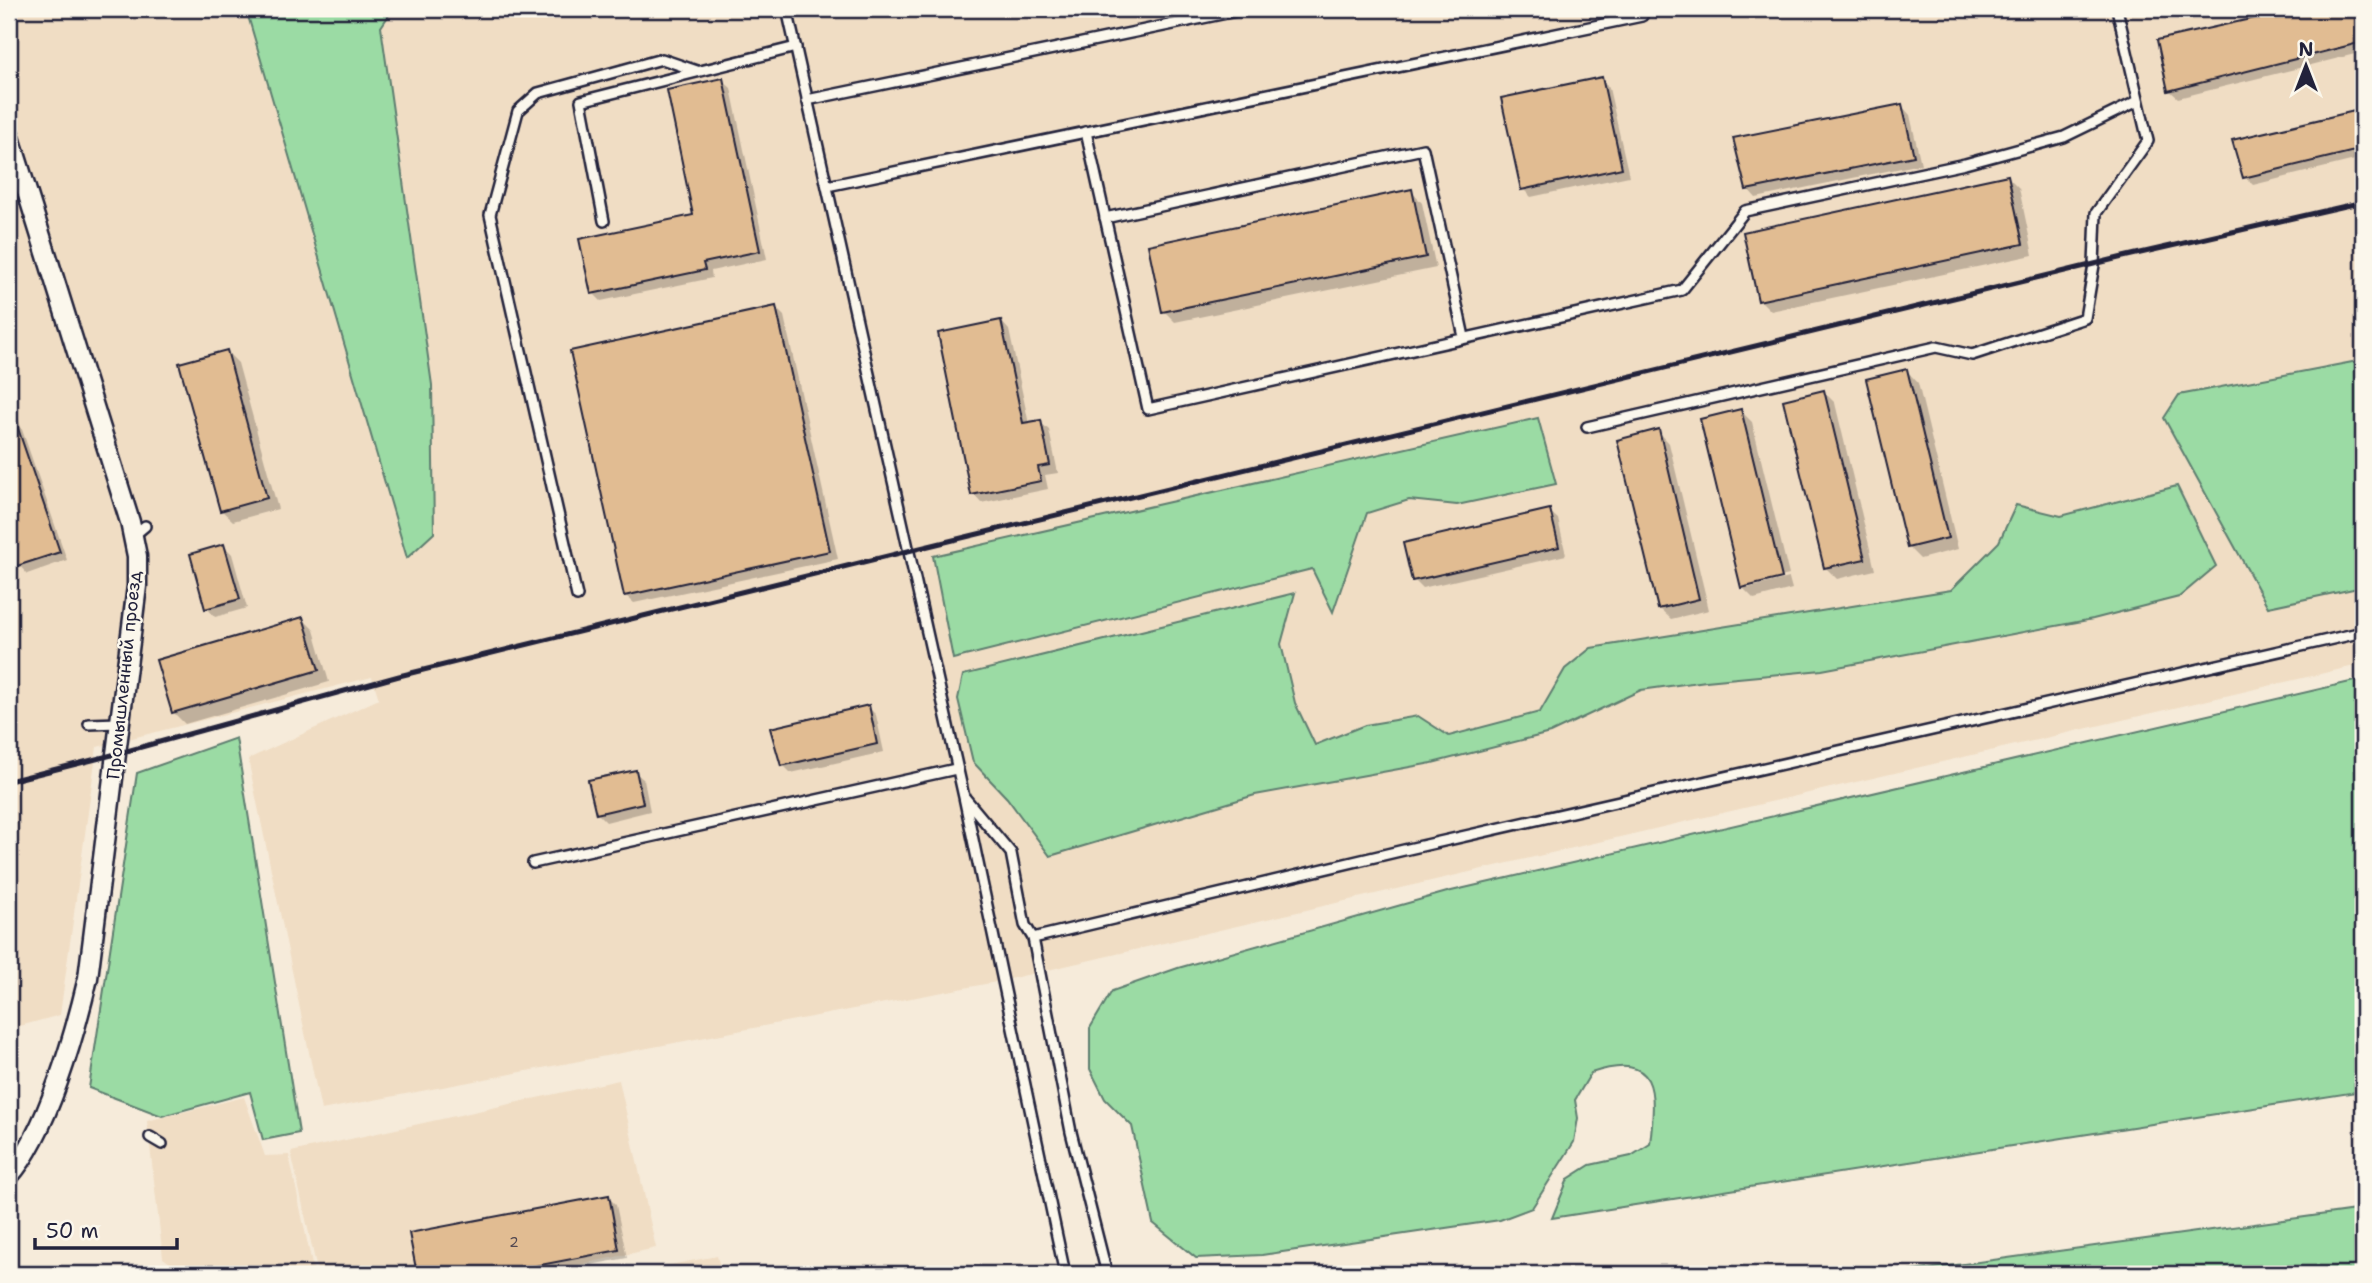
<svg xmlns="http://www.w3.org/2000/svg" width="2372" height="1283" viewBox="0 0 2372 1283" font-family="'Shantell Sans',sans-serif">
	<style>
		.built { fill: #f0ddc4 }
		.green { fill: #9bdba4; stroke: #5e7e70; stroke-width: 2 }
		.shadow { fill: #0003 }
		.building { fill: #e1bc92; stroke: #22223b; stroke-width: 2 }
		.lines { fill: none; stroke-linecap: round; stroke-linejoin: round }
		.service-casing { stroke: #22223b; stroke-width: 14 }
		.minor-casing { stroke: #22223b; stroke-width: 23 }
		.service { stroke: #fbf7ec; stroke-width: 9 }
		.minor { stroke: #fbf7ec; stroke-width: 18 }
		.rail { stroke: #22223b; stroke-width: 5 }
		.labels { text-anchor: middle; stroke-width: 5; stroke-linejoin: round; paint-order: stroke }
		.number-label { font-size: 14px; fill: #524851 }
		.street-label { font-size: 18px; fill: #22223b; stroke: #fbf7ec }
	</style>
	<rect width="100%" height="100%" fill="#f6ebda"/>
	<filter id="ink" filterUnits="userSpaceOnUse"><feTurbulence type="fractalNoise" baseFrequency=".0143" numOctaves="2"/><feDisplacementMap in="SourceGraphic" scale="14" xChannelSelector="R" yChannelSelector="G"/><feConvolveMatrix kernelMatrix="1 2 1 2 8 2 1 2 1" color-interpolation-filters="sRGB"/></filter>
	<g filter="url(#ink)">
		<!-- built -->
		<g class="built">
			<polygon points="9,9 2363,9 2363,664 1001,981 321,1110 248,759 379,699 372,677 97,747 60,1015 9,1029"/>
			<polygon points="619,1080 656,1248 537,1274 318,1274 291,1152"/>
			<polygon points="244,1097 265,1156 289,1155 314,1274 185,1274 163,1258 147,1121"/>
			<polygon points="717,1256 722,1274 628,1274 628,1273"/>
		</g>
		<!-- green -->
		<g class="green">
			<polygon points="246,9 393,9 381,27 432,385 434,533 407,558"/>
			<polygon points="2363,360 2363,587 2268,607 2164,418 2179,395"/>
			<polygon points="1538,418 1556,484 1457,505 1409,500 1367,513 1333,612 1312,569 953,659 933,556"/>
			<polygon points="2177,486 2216,566 2179,597 2093,619 1822,670 1706,681 1641,690 1550,733 1432,763 1255,795 1050,856 1007,798 973,762 958,699 963,675 1295,593 1281,644 1295,703 1315,745 1365,725 1418,716 1449,736 1540,712 1565,669 1591,648 1951,590 1999,542 2016,505 2061,516"/>
			<path d="M 2363,679 L 2363,1091 L 1552,1218 L 1568,1179 L 1590,1165 L 1631,1156 L 1650,1144 C 1656,1091 1659,1051 1591,1073 L 1575,1100 L 1578,1118 L 1574,1142 L 1532,1208 L 1500,1220 L 1262,1255 L 1196,1258 L 1153,1223 L 1132,1126 L 1105,1099 L 1090,1069 L 1090,1028 L 1112,991 L 1178,968 L 1447,892 Z"/>
			<polygon points="236,738 299,1133 263,1140 250,1092 162,1116 89,1088 137,773"/>
			<polygon points="2363,1209 2363,1274 1891,1274"/>
		</g>
		<!-- shadow -->
		<g class="shadow">
			<polygon points="2303,9 2363,9 2363,52 2178,98 2169,90 2159,41"/>
			<polygon points="1601,79 1609,88 1629,176 1531,197 1523,189"/>
			<polygon points="722,80 731,88 767,259 711,271 712,278 601,301 593,293 695,216"/>
			<polygon points="1902,106 1910,115 1921,164 1756,198 1748,189"/>
			<polygon points="2363,110 2363,158 2253,185 2245,177 2234,141"/>
			<polygon points="2008,177 2019,188 2033,255 1771,311 1760,300"/>
			<polygon points="1411,191 1422,203 1436,268 1175,322 1164,311"/>
			<polygon points="776,308 784,316 838,559 634,603 625,595"/>
			<polygon points="1001,321 1009,330 1029,424 1040,422 1049,430 1058,473 1045,475 1048,489 981,503 973,494"/>
			<polygon points="227,352 238,363 278,509 233,521 221,510"/>
			<polygon points="1907,371 1918,383 1958,549 1920,559 1908,547"/>
			<polygon points="9,392 67,560 27,574 19,565 9,536"/>
			<polygon points="1824,392 1835,403 1875,570 1837,579 1826,568"/>
			<polygon points="1741,411 1752,422 1789,575 1748,585 1748,588 1789,578 1792,589 1754,599 1742,587"/>
			<polygon points="1658,431 1669,443 1709,610 1671,619 1659,608"/>
			<polygon points="1549,511 1558,519 1566,555 1422,588 1414,580"/>
			<polygon points="224,546 232,554 247,608 215,617 207,608"/>
			<polygon points="303,619 314,630 329,682 185,724 174,713"/>
			<polygon points="868,707 876,715 884,752 791,773 783,765"/>
			<polygon points="635,772 644,780 650,811 606,822 597,813"/>
			<polygon points="608,1197 616,1205 627,1258 543,1274 419,1274 411,1234"/>
		</g>
		<!-- building -->
		<g class="building">
			<polygon points="2295,9 2363,9 2363,42 2168,91 2157,40"/>
			<polygon points="1602,77 1622,168 1521,190 1501,98"/>
			<polygon points="723,78 760,251 703,263 705,270 591,294 579,239 693,215 667,90"/>
			<polygon points="1902,104 1914,156 1746,190 1733,138"/>
			<polygon points="2363,109 2363,149 2243,178 2232,140"/>
			<polygon points="2008,175 2023,244 1758,301 1743,232"/>
			<polygon points="1412,189 1426,257 1162,312 1148,245"/>
			<polygon points="776,306 830,551 624,596 570,351"/>
			<polygon points="1001,320 1023,423 1041,420 1050,465 1038,467 1041,481 971,495 938,333"/>
			<polygon points="227,350 267,498 220,511 179,363"/>
			<polygon points="1907,369 1948,538 1907,548 1866,379"/>
			<polygon points="1824,390 1865,559 1824,568 1783,400"/>
			<polygon points="9,408 11,408 60,552 17,566 9,541"/>
			<polygon points="1741,409 1782,578 1741,588 1700,419"/>
			<polygon points="1659,429 1699,599 1658,609 1617,440"/>
			<polygon points="1550,509 1559,547 1412,581 1403,543"/>
			<polygon points="224,544 240,599 205,609 190,554"/>
			<polygon points="303,617 319,670 172,713 156,660"/>
			<polygon points="869,705 877,744 781,766 770,728"/>
			<polygon points="636,770 643,803 596,814 588,780"/>
			<polygon points="609,1195 619,1250 494,1274 417,1274 409,1233"/>
		</g>
		<g class="lines">
			<defs>
				<g id="service">
					<polyline points="787,9 964,797 1065,1274"/>
					<polyline points="1186,9 1188,21"/>
					<polyline points="807,100 1246,9"/>
					<polyline points="1086,132 1148,409 1682,290 1745,211 1965,164 2064,137 2138,101"/>
					<polyline points="827,186 1642,16 1645,9"/>
					<polyline points="1105,218 1423,149 1464,337"/>
					<polyline points="604,221 581,101 796,47"/>
					<polyline points="1587,427 1936,347 1972,355 2085,318 2094,265 2096,213 2148,141 2117,9"/>
					<polyline points="133,536 145,526"/>
					<polyline points="577,596 490,215 518,111 538,93 662,59 697,71"/>
					<polyline points="89,724 119,723"/>
					<polyline points="965,798 1011,853 1025,925 1033,938 1071,1132 1107,1274"/>
					<polyline points="533,863 956,769"/>
					<polyline points="1033,938 1404,850 2363,632"/>
					<polyline points="150,1137 162,1144"/>
				</g>
				<path id="minor" d="M 9,134 L 130,522 L 137,556 L 137,586 L 88,978 C 75,1033 47,1134 9,1176"/>
			</defs>
			<!-- service casing -->
			<use href="#service" class="service-casing"/>
			<!-- minor casing -->
			<use href="#minor" class="minor-casing"/>
			<!-- service -->
			<use href="#service" class="service"/>
			<!-- minor -->
			<use href="#minor" class="minor"/>
			<!-- rail -->
			<polyline class="rail" points="9,781 116,754 399,676 908,551 2123,257 2363,202"/>
		</g>
	</g>
	<g class="labels">
		<!-- number labels -->
		<g class="number-label">
			<text x="514" y="1247">2</text>
		</g>
		<!-- street labels -->
		<g class="street-label">
			<text transform="translate(124 675) rotate(-84)" y="6">Промышленный проезд</text>
		</g>
	</g>
	<!-- margin -->
	<rect width="2372" height="1283" fill="none" stroke="#fbf7ec" stroke-width="35"/>
	<rect x="18" y="18" width="2337" height="1248" fill="none" stroke="#22223b" stroke-width="2.5" filter="url(#ink)"/>
	<!-- north arrow -->
	<g transform="translate(2306 66)" stroke="#fbf7ec" stroke-width="5" paint-order="stroke">
	<path d="M0-5L12 26L0 18L-12 26Z" fill="#22223b"/>
	<text y="-10" font-size="19" font-weight="bold" text-anchor="middle" fill="#22223b">N</text>
	</g>
	<!-- scale -->
	<path d="M35 1238v10h142v-10" fill="none" stroke="#22223b" stroke-width="3.5"/>
	<text x="46" y="1238" font-size="21" fill="#22223b" stroke="#fbf7ec" stroke-width="5" paint-order="stroke">50 m</text>
</svg>
